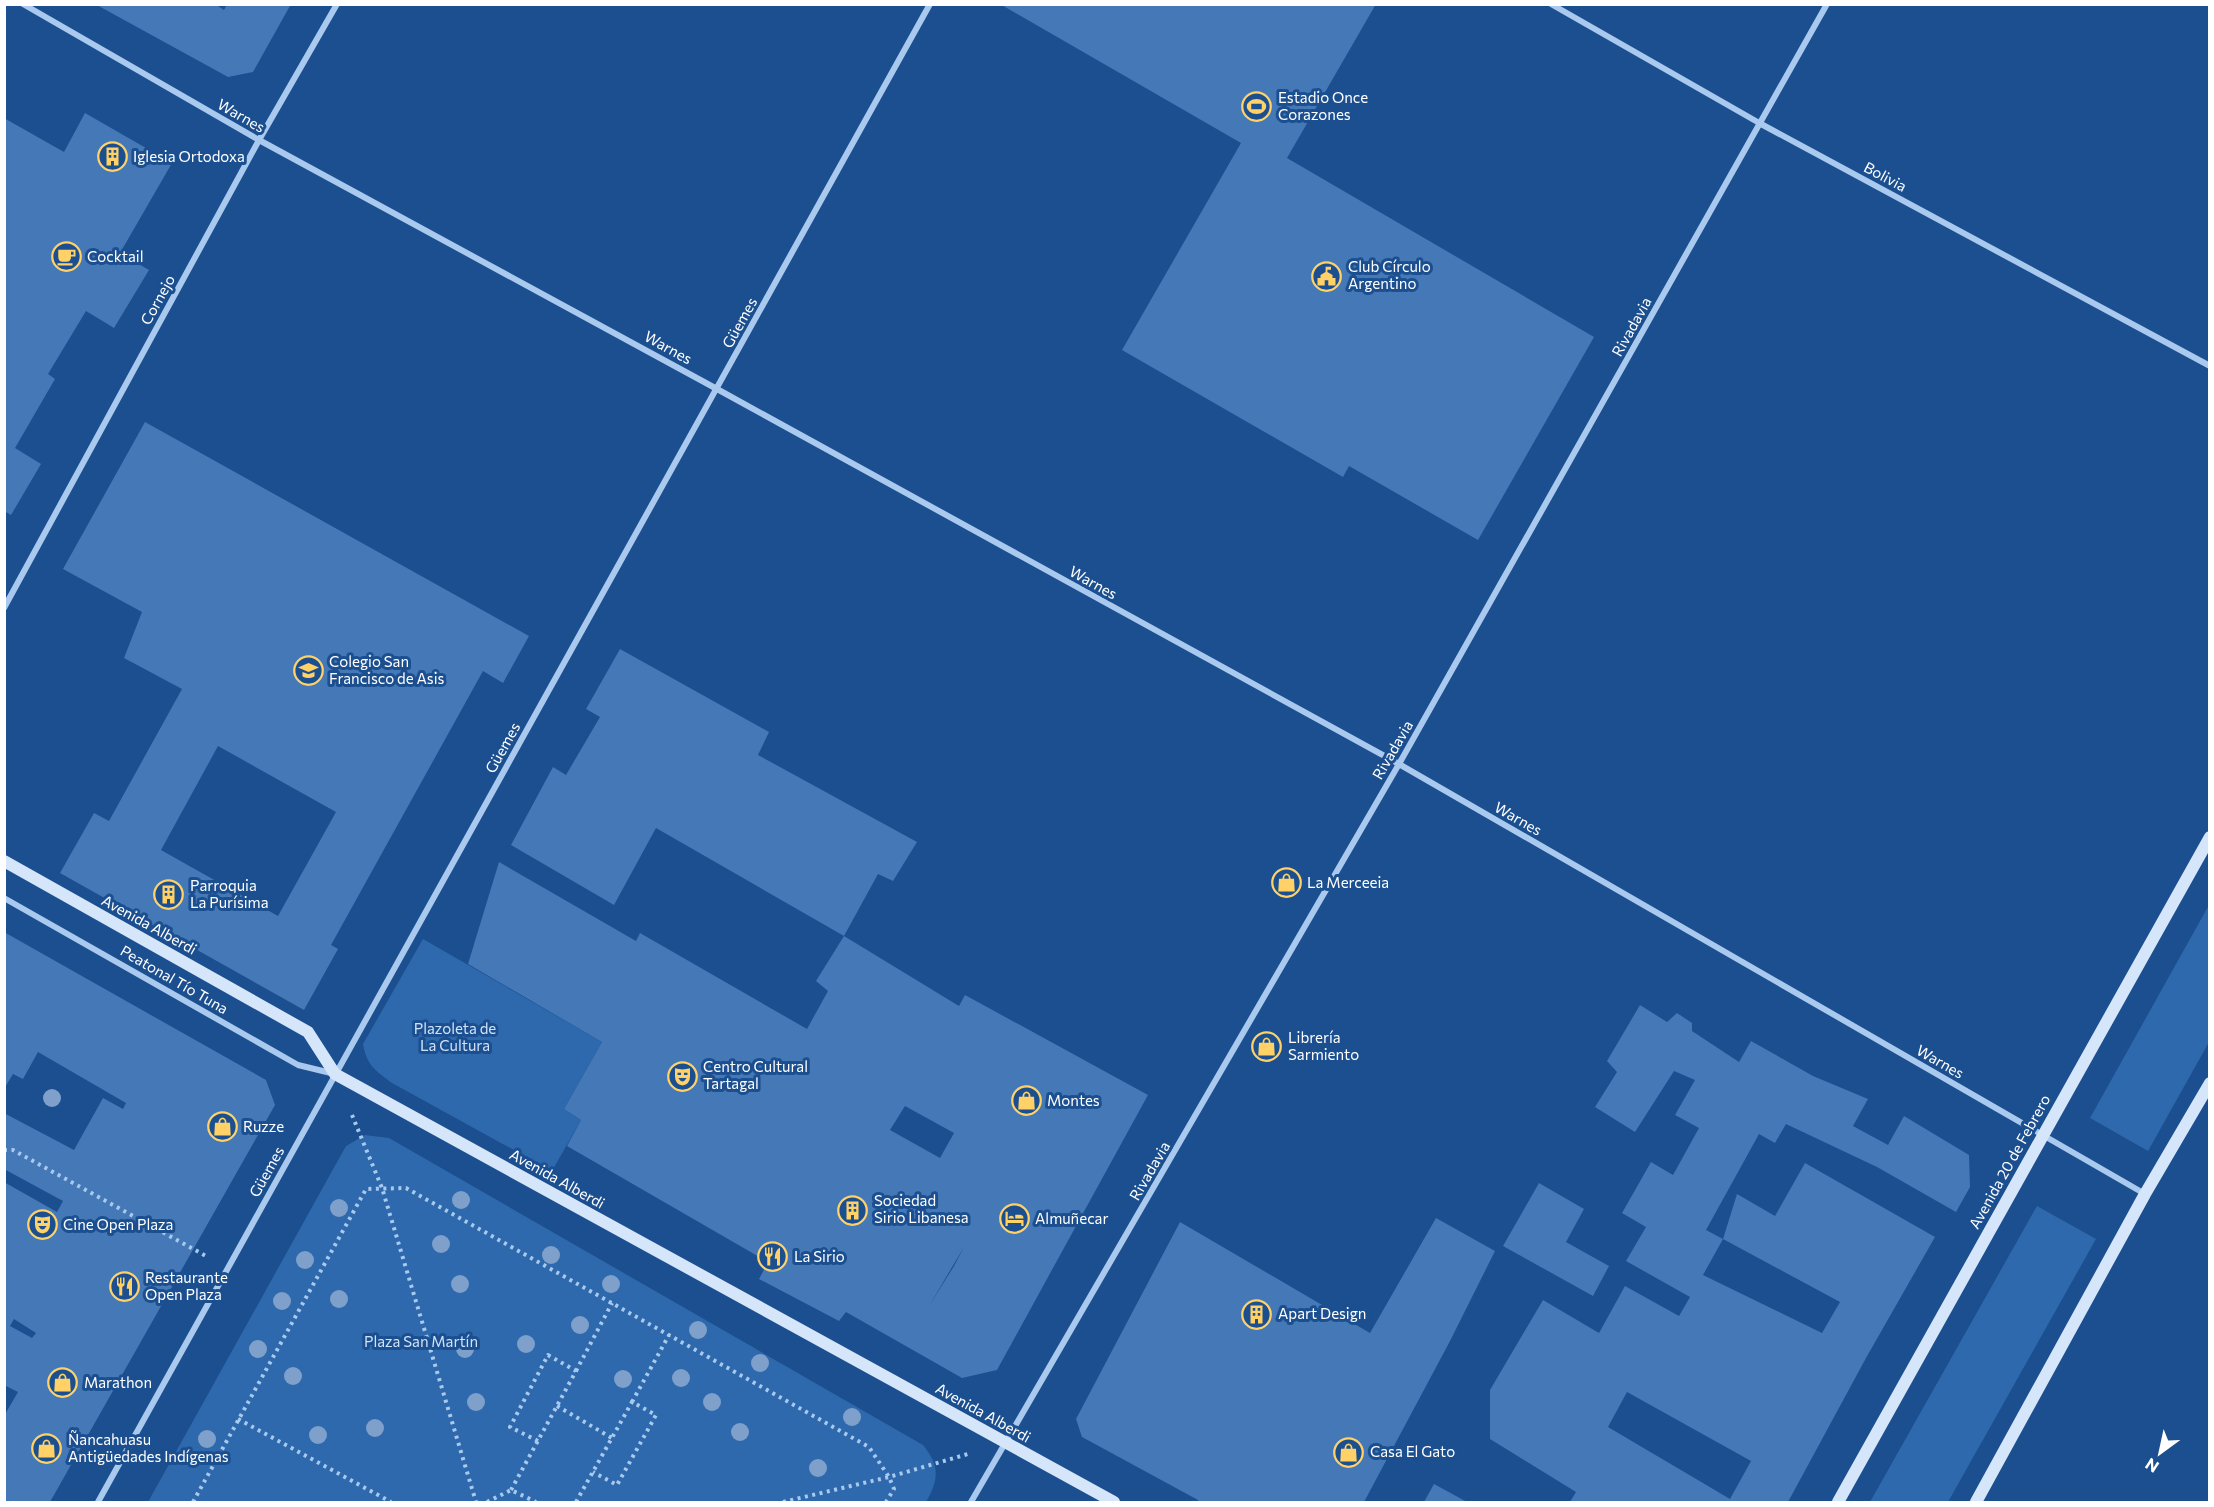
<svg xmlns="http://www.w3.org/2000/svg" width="2214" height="1507" viewBox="0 0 2214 1507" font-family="Commissioner,sans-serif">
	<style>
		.green { fill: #2e69ad }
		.building { fill: #4478b7; fill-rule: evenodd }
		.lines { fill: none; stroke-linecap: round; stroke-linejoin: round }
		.path { stroke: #a9c9ee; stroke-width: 4; stroke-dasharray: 3 4.5; stroke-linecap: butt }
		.street { stroke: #a9c9ee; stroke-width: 6 }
		.secondary { stroke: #d6e6fa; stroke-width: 12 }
		.tree { fill: #7ea0ca }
		.labels { text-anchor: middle; stroke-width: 6; stroke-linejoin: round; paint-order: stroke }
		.poi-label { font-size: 15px; fill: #fff; stroke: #1b4f8f; text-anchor: start }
		.street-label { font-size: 15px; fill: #fff; stroke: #1b4f8f }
		.park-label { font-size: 15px; fill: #cfe3fa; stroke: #1b4f8f }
	</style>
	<rect width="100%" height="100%" fill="#1b4f8f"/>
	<!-- green -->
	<g class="green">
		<polygon points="2209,905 2209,1042 2148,1151 2090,1118"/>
		<path d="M 423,939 L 602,1042 L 564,1109 L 581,1120 L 552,1171 L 392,1083 C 375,1070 367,1066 363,1044 Z"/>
		<path d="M 365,1135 L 389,1138 L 923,1445 C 940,1466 939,1479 926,1502 L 148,1502 L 346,1146 Z"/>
		<polygon points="2037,1206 2096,1239 1948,1502 1870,1502"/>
	</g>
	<!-- building -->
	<g class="building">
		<polygon points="95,4 215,4 224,10 227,4 291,4 253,72 228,77"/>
		<polygon points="1000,4 1376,4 1287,158 1594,337 1478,540 1349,466 1343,477 1122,350 1241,143"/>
		<polygon points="85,113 172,163 120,253 149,270 114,328 86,311 48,374 55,379 15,448 41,464 11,515 4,511 4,118 64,152"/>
		<path d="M 145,422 L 529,636 L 503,683 L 483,671 L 331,945 L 338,949 L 304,1010 L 60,873 L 94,813 L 109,821 L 182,689 L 124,658 L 142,612 L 63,569 ZM 218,746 L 336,812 L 278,916 L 161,850 Z"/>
		<polygon points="620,649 769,732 758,755 917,842 893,881 878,874 844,936 656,828 614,905 511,845 553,767 566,775 600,717 586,709"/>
		<path d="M 499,862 L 636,941 L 640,933 L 807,1029 L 828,991 L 816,981 L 844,936 L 959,1006 L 965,995 L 1148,1095 L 997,1370 L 962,1378 L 846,1312 L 839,1321 L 759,1279 L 768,1262 L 567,1146 L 581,1120 L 564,1109 L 602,1042 L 468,964 ZM 905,1106 L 954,1133 L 940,1158 L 890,1130 ZM 964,1247 L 954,1266 L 929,1306 Z"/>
		<path d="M 4,932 L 266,1080 L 275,1105 L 50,1502 L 4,1502 L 4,1416 L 18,1392 L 4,1385 L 4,1182 L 57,1212 L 63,1201 L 4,1169 L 4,1113 L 74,1150 L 103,1098 L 123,1109 L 126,1103 L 38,1052 L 23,1079 L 13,1074 L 4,1089 ZM 14,1319 L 36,1333 L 32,1338 L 10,1326 Z"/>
		<path d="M 1640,1005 L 1667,1022 L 1677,1013 L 1692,1023 L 1692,1031 L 1739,1062 L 1751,1041 L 1813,1076 L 1868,1099 L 1853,1126 L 1888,1145 L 1904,1116 L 1969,1155 L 1970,1187 L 1956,1212 L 1877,1167 L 1786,1124 L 1775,1143 L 1759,1134 L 1706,1230 L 1723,1239 L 1703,1275 L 1822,1333 L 1840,1302 L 1723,1239 L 1737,1194 L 1775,1216 L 1805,1163 L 1935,1237 L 1866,1358 L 1788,1502 L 1570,1502 L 1576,1492 L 1490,1439 L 1490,1390 L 1543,1300 L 1599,1333 L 1625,1286 L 1679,1316 L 1690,1297 L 1626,1261 L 1646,1227 L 1622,1213 L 1651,1162 L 1673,1175 L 1699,1128 L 1675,1115 L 1695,1080 L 1674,1071 L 1635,1132 L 1595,1107 L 1617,1072 L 1607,1061 ZM 1627,1392 L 1751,1461 L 1730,1499 L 1608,1427 Z"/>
		<polygon points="1539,1183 1584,1209 1566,1242 1609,1266 1593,1296 1503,1246"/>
		<polygon points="1436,1218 1495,1251 1449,1343 1364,1502 1198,1502 1198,1500 1082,1437 1076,1419 1180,1222 1370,1333"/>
		<polygon points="1434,1484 1467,1502 1424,1502"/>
	</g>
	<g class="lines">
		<!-- path -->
		<g class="path">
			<polyline points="352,1115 382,1188 476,1502"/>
			<polyline points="4,1150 13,1150 206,1256"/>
			<polyline points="576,1371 612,1303"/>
			<polyline points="632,1402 669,1335"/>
			<polyline points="557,1406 612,1438"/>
			<polyline points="238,1419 391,1502"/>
			<polyline points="511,1490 576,1371 548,1355 510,1427 538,1441"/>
			<polyline points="193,1502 366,1189 406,1188 869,1447 889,1477 894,1489 886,1502"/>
			<polyline points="487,1502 511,1490 536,1502"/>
			<polyline points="576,1502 632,1402 656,1415 617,1485 593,1472"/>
			<polyline points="783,1502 889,1477 968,1454"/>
		</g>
		<!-- street -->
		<g class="street">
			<polyline points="23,4 259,140 717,389 1399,764 2145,1194"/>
			<polyline points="1551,4 1761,124 2210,366"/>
			<polyline points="4,608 259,140 337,4"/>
			<polyline points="4,898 298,1065 335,1074"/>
			<polyline points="98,1502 930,4"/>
			<polyline points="971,1502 1399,764 1827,4"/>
		</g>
		<!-- secondary -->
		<g class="secondary">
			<polyline points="4,861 308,1032 335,1074 1114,1502"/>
			<polyline points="1838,1502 2210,837"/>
			<polyline points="1976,1502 2145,1194 2210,1083"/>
		</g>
	</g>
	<!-- trees -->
	<g class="tree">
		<circle cx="52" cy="1098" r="9"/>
		<circle cx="461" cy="1200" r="9"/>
		<circle cx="339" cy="1208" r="9"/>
		<circle cx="441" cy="1244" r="9"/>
		<circle cx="551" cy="1255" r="9"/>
		<circle cx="305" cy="1260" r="9"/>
		<circle cx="460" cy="1284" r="9"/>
		<circle cx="611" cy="1284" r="9"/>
		<circle cx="339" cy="1299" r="9"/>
		<circle cx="282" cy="1301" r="9"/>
		<circle cx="580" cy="1325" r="9"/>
		<circle cx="698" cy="1330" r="9"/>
		<circle cx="526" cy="1344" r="9"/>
		<circle cx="258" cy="1349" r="9"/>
		<circle cx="465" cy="1349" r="9"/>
		<circle cx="760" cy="1363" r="9"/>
		<circle cx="293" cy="1376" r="9"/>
		<circle cx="681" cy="1378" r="9"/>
		<circle cx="623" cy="1379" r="9"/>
		<circle cx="476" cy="1402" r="9"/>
		<circle cx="712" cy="1402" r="9"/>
		<circle cx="852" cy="1417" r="9"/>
		<circle cx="375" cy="1428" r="9"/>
		<circle cx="740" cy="1432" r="9"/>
		<circle cx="318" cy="1435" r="9"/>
		<circle cx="207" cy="1439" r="9"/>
		<circle cx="818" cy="1468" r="9"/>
	</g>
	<!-- icons -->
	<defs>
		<symbol id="stadium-ring" viewBox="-11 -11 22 22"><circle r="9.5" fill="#1b4f8f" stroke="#ffd166" stroke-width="1.5"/><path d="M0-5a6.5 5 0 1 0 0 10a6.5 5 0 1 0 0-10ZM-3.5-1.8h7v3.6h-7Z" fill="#ffd166"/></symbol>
		<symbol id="building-ring" viewBox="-11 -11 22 22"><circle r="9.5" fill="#1b4f8f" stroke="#ffd166" stroke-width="1.5"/><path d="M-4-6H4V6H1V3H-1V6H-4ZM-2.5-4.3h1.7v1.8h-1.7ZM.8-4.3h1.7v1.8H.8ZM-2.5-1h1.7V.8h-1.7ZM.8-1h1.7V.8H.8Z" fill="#ffd166"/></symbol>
		<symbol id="cafe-ring" viewBox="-11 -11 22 22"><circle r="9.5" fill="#1b4f8f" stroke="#ffd166" stroke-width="1.5"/><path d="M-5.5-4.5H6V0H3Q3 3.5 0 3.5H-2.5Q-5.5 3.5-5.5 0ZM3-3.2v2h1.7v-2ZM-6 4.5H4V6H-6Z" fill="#ffd166"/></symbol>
		<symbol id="civic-ring" viewBox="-11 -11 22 22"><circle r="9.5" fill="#1b4f8f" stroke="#ffd166" stroke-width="1.5"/><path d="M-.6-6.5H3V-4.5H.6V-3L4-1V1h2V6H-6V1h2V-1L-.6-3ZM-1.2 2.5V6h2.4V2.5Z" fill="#ffd166"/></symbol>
		<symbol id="school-ring" viewBox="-11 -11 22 22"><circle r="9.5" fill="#1b4f8f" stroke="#ffd166" stroke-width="1.5"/><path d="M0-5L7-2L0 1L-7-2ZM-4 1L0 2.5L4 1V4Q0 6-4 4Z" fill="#ffd166"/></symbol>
		<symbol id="shop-ring" viewBox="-11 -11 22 22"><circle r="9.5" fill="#1b4f8f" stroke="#ffd166" stroke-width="1.5"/><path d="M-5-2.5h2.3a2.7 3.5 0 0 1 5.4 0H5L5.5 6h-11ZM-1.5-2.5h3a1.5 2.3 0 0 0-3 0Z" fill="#ffd166"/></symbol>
		<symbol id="theatre-ring" viewBox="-11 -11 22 22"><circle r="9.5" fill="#1b4f8f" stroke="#ffd166" stroke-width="1.5"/><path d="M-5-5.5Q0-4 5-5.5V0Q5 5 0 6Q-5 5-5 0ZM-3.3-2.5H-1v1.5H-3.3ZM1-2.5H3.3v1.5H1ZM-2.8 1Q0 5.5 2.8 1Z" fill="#ffd166"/></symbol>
		<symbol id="hotel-ring" viewBox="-11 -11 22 22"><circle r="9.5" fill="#1b4f8f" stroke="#ffd166" stroke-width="1.5"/><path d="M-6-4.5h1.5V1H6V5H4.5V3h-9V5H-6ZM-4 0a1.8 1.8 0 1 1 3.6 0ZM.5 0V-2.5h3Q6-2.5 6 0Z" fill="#ffd166"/></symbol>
		<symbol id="restaurant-ring" viewBox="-11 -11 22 22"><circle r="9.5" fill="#1b4f8f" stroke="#ffd166" stroke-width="1.5"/><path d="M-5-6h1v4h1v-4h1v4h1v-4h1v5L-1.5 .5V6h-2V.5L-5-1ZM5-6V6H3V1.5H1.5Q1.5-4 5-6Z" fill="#ffd166"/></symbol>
	</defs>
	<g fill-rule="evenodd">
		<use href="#stadium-ring" x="1240" y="90" width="33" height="33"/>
		<use href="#building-ring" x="96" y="140" width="33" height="33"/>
		<use href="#cafe-ring" x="50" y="240" width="33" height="33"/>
		<use href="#civic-ring" x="1310" y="260" width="33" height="33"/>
		<use href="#school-ring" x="292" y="654" width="33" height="33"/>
		<use href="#shop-ring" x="1270" y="866" width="33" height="33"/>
		<use href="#building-ring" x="152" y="878" width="33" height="33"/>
		<use href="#shop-ring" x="1250" y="1030" width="33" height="33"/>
		<use href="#theatre-ring" x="666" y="1060" width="33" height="33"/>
		<use href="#shop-ring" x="1010" y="1084" width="33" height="33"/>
		<use href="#shop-ring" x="206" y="1110" width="33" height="33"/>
		<use href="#building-ring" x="836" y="1194" width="33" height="33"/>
		<use href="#hotel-ring" x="998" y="1202" width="33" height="33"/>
		<use href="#theatre-ring" x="26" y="1208" width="33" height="33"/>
		<use href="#restaurant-ring" x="756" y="1240" width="33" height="33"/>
		<use href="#restaurant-ring" x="108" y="1270" width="33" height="33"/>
		<use href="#building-ring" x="1240" y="1298" width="33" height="33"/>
		<use href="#shop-ring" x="46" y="1366" width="33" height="33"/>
		<use href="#shop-ring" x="30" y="1432" width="33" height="33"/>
		<use href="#shop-ring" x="1332" y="1436" width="33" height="33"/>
	</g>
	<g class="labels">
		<!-- poi labels -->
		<g class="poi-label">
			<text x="1278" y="103">Estadio Once<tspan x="1278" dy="17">Corazones</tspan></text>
			<text x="133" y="162">Iglesia Ortodoxa</text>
			<text x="87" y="262">Cocktail</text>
			<text x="1348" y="272">Club Círculo<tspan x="1348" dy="17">Argentino</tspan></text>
			<text x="329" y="667">Colegio San<tspan x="329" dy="17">Francisco de Asis</tspan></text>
			<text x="1307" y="888">La Merceeia</text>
			<text x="190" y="891">Parroquia<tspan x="190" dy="17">La Purísima</tspan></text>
			<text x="1288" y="1043">Librería<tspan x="1288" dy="17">Sarmiento</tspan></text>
			<text x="703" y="1072">Centro Cultural<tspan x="703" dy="17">Tartagal</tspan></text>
			<text x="1047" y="1106">Montes</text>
			<text x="243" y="1132">Ruzze</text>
			<text x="874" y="1206">Sociedad<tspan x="874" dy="17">Sirio Libanesa</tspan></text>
			<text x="1035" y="1224">Almuñecar</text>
			<text x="63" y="1230">Cine Open Plaza</text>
			<text x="794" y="1262">La Sirio</text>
			<text x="145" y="1283">Restaurante<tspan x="145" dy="17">Open Plaza</tspan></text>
			<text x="1278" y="1319">Apart Design</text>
			<text x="84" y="1388">Marathon</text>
			<text x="68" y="1445">Ñancahuasu<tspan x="68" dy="17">Antigüedades Indígenas</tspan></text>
			<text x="1370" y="1457">Casa El Gato</text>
		</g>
		<!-- street labels -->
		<g class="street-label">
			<text transform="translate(241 116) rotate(30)" y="5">Warnes</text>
			<text transform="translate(1885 177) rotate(28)" y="5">Bolivia</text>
			<text transform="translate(158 300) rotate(-61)" y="5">Cornejo</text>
			<text transform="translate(740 323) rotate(-61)" y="5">Güemes</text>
			<text transform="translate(1632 327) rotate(-61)" y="5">Rivadavia</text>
			<text transform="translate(668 348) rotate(29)" y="5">Warnes</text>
			<text transform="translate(1093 583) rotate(29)" y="5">Warnes</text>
			<text transform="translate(503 748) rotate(-61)" y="5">Güemes</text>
			<text transform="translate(1393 750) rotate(-60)" y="5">Rivadavia</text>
			<text transform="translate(1518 819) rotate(30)" y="5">Warnes</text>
			<text transform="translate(149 925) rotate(29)" y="5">Avenida Alberdi</text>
			<text transform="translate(174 980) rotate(30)" y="5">Peatonal Tío Tuna</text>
			<text transform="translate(1940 1062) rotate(30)" y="5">Warnes</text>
			<text transform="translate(2010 1162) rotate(-61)" y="5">Avenida 20 de Febrero</text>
			<text transform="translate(1150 1171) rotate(-60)" y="5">Rivadavia</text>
			<text transform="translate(267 1172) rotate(-61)" y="5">Güemes</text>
			<text transform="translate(557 1179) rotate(29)" y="5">Avenida Alberdi</text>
			<text transform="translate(983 1413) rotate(29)" y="5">Avenida Alberdi</text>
		</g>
		<!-- park labels -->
		<g class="park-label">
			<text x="455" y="1034">Plazoleta de<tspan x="455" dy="17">La Cultura</tspan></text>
			<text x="421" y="1347">Plaza San Martín</text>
		</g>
	</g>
	<!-- border -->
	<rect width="2214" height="1507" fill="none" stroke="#ffffff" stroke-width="12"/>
	<!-- north arrow -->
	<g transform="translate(2160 1453) rotate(213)" stroke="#1b4f8f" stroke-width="4.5" paint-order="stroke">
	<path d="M0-4.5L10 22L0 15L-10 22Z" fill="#ffffff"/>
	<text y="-9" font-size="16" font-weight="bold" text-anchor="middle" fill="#ffffff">N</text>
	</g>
</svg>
